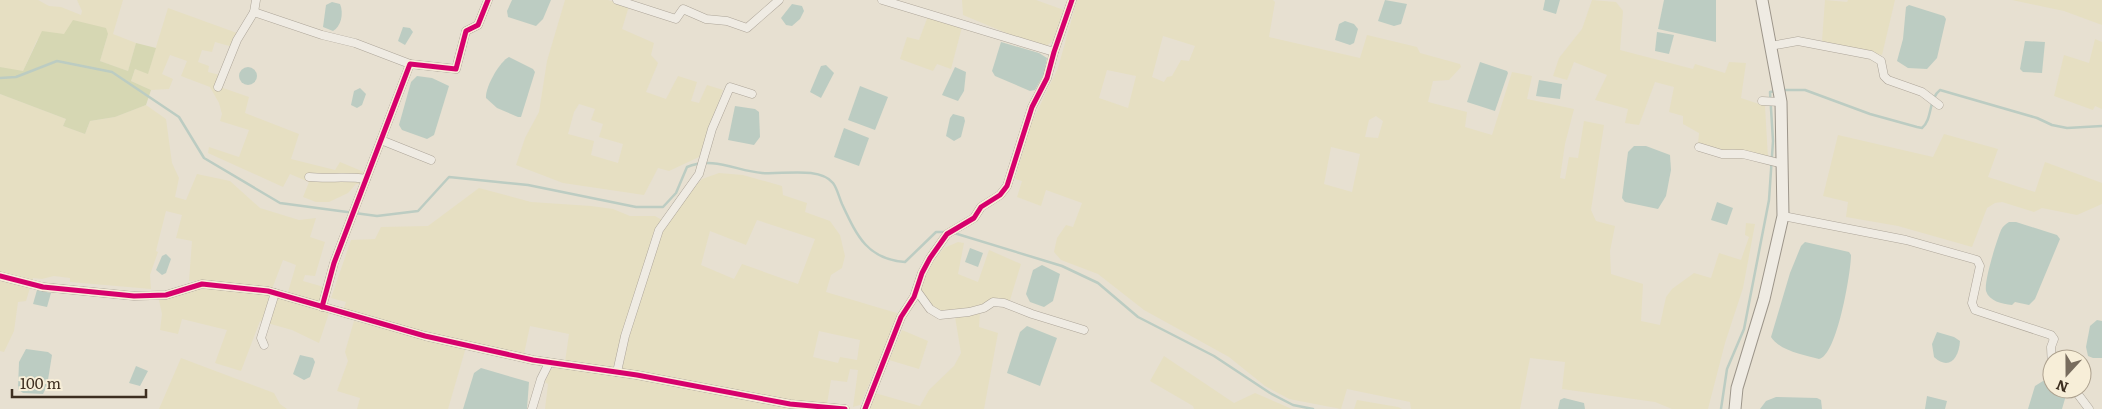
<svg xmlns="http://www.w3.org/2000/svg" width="2102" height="409" viewBox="0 0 2102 409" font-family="Literata,serif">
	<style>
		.farmland { fill: #e6dfc2; fill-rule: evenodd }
		.green { fill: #d6d7b3 }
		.water { fill: #bcccc2 }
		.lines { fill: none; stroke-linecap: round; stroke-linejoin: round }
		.stream { stroke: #bcccc2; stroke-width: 2.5 }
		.street-casing { stroke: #ada599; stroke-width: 9 }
		.secondary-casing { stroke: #9c958a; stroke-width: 13 }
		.street { stroke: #efebe3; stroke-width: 8 }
		.secondary { stroke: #efebe3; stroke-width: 11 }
		.cycleway-casing { stroke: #f7eed8; stroke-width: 8 }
		.cycleway { stroke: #d6006c; stroke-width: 5 }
	</style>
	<rect width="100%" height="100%" fill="#e7e0d1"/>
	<!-- farmland -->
	<g class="farmland">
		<polygon points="0,0 38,0 49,6 61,7 81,15 82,11 77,0 123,0 113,34 136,43 128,71 100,61 108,34 64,34 37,40 23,71 18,72 0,67"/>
		<path d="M 565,0 L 608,0 L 629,6 L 622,29 L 654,43 L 651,55 L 658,63 L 646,92 L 666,99 L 678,76 L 697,82 L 691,101 L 699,103 L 707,85 L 723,90 L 699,157 L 669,171 L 658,168 L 644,195 L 563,183 L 516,165 L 525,138 L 539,112 L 547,61 ZM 579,104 L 595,109 L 591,120 L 603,124 L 599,137 L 623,144 L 618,163 L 591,155 L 594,141 L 568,134 L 574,112 Z"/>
		<polygon points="962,0 1036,0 1064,10 1053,41 1046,46 1016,37 963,15"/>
		<path d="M 1077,0 L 1273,0 L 1275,2 L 1269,37 L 1360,58 L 1367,35 L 1417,47 L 1420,53 L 1460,64 L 1461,67 L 1449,80 L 1433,81 L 1428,102 L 1467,112 L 1465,127 L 1492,135 L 1512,72 L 1532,76 L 1527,99 L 1574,109 L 1565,144 L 1560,178 L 1565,179 L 1569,157 L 1578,158 L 1584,121 L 1604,125 L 1591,210 L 1596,221 L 1615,226 L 1610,251 L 1611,274 L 1643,284 L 1641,321 L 1660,325 L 1666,297 L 1672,289 L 1694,273 L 1711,278 L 1719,253 L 1741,260 L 1749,237 L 1745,235 L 1746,223 L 1755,224 L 1743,288 L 1725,343 L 1708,409 L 1672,409 L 1655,402 L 1562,389 L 1565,362 L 1530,358 L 1520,409 L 1411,409 L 1410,402 L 1347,389 L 1341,409 L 1289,399 L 1265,386 L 1229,357 L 1144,310 L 1098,274 L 1061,260 L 1054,252 L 1057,238 L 1066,225 L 1073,227 L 1082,203 L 1046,190 L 1041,206 L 1017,197 L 1022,181 L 1015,179 L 1030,126 L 1058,68 ZM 1163,36 L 1195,46 L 1189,61 L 1181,60 L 1172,76 L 1167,77 L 1164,82 L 1152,77 ZM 1107,70 L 1136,76 L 1128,108 L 1099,98 ZM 1376,116 L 1383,121 L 1378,138 L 1365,137 L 1369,120 ZM 1331,147 L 1360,154 L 1352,192 L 1324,184 Z"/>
		<polygon points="1592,0 1616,2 1623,11 1620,50 1693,69 1695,64 1725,73 1729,62 1746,63 1741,98 1765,106 1768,158 1733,149 1720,151 1698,144 1699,133 1683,124 1683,116 1669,112 1674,87 1655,82 1639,125 1625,123 1628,109 1595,100 1607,75 1574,62 1567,80 1553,76 1559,58 1582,29"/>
		<polygon points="1825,0 1847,2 1848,0 1895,0 1882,55 1822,41"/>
		<polygon points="2012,0 2102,0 2102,25 2064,11"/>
		<polygon points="168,8 237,33 233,47 215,42 212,52 202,50 198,62 209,66 208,72 220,75 223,88 249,97 245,113 299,134 291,159 335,170 340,162 364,172 359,184 356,184 348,193 329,202 316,202 303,197 309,182 290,174 283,187 208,153 209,147 239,157 249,130 220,121 222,114 219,103 210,87 181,76 187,61 170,55 162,74 173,79 169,89 151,90 131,81 135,69 148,73"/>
		<polygon points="928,16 962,27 951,69 937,64 933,71 900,59 907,37 919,40"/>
		<polygon points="2095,39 2102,42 2102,109 2095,106 2093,110 2054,96 2064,55 2089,63"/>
		<polygon points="0,94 66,119 63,126 85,134 90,121 115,117 146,105 166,119 172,163 179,178 175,197 186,200 197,174 230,181 260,208 299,220 316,218 310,237 325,242 315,276 305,275 303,281 324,287 319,303 288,292 296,265 283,260 272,289 209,280 189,281 192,241 176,238 182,215 166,211 156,251 158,252 150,275 151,289 70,282 70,278 54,276 42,279 33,278 26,301 18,302 14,331 4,352 0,351"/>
		<polygon points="1944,134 1998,149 1988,177 2035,192 2045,162 2102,183 2102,204 2077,215 2042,208 2034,212 2002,202 1995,203 1987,208 1972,247 1898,226 1846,217 1848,202 1823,196 1838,135 1933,157"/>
		<path d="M 719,173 L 743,175 L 782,186 L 783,195 L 807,203 L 805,212 L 830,221 L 840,235 L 845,256 L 842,268 L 831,275 L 826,292 L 900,314 L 860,405 L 853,407 L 858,370 L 850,369 L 847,382 L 831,380 L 827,404 L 791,401 L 622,370 L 630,328 L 661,232 L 691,190 L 702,179 ZM 757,220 L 815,239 L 798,284 L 742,264 L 734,279 L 701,265 L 710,231 L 746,245 ZM 819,331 L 860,340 L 857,360 L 840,357 L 838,363 L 813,357 Z"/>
		<polygon points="479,188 531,202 591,206 613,209 630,216 655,216 662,220 612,370 565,362 569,334 530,326 524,354 425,334 343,311 346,302 331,298 351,240 375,239 381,227 428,226"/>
		<polygon points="958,242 964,243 958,274 978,282 989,250 1021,264 1010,300 991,301 983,306 945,314 935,311 923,295 920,286 931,264 944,248"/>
		<polygon points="203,287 264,294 329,313 319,343 292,330 260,321 241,371 215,363 227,330 182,319 178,334 160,330 162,314 159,300 178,296"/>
		<polygon points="980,312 979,327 998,333 984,409 870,409 875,393 920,406 929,390 954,366 961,353 955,317"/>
		<polygon points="354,321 466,347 448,409 357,409 360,398 337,391 348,361 345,352"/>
		<polygon points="902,330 928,341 919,369 889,360"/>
		<polygon points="1164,356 1234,403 1255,393 1292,409 1194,409 1193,406 1150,381"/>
		<polygon points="181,358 274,393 280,404 287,409 159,409"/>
		<polygon points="556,367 637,378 827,409 545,409 548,384 545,382 550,370"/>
		<polygon points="1357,400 1398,407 1402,409 1354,409"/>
	</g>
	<!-- green -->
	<polygon class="green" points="73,20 106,28 108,34 100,61 128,71 136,43 156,48 148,74 135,69 131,81 151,90 146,105 115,117 90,121 85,134 63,126 66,119 0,94 0,67 23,71 42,31 64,34"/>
	<!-- water -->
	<g class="water">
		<polygon points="512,0 551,0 543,19 536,26 508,17 507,11"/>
		<polygon points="1385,0 1407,4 1401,24 1394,26 1378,21"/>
		<polygon points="1545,0 1560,0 1556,14 1543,10"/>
		<polygon points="1664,0 1716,0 1716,42 1658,29"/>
		<path d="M 332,2 L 340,4 C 344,13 341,27 333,31 L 323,27 L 326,5 Z"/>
		<polygon points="792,4 802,6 804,11 800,19 792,26 786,25 781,18"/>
		<polygon points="1909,5 1944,16 1946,19 1937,58 1927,69 1908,68 1897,61 1903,39 1906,7"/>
		<polygon points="1345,21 1354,24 1358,29 1354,43 1350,45 1335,40 1339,24"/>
		<polygon points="403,27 410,28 413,32 405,45 398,41"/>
		<polygon points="1657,32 1674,35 1669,54 1655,51"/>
		<polygon points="2025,41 2045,42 2042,73 2023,72 2020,69"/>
		<polygon points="1001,42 1039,53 1047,58 1044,74 1035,90 1030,91 995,76 992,71"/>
		<path d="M 509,57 L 533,69 L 535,72 L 521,117 L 518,117 L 497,108 L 486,98 C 485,87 500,61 509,57 Z"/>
		<polygon points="1480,62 1507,71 1508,73 1495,111 1467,102"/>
		<polygon points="826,65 834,73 821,98 810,92 821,66"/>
		<polygon points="955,67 966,72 964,91 958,101 942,95"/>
		<circle cx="248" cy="76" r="9"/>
		<polygon points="417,76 432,78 449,86 434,135 427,139 402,130 399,125 411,82"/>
		<polygon points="1539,80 1562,84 1560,99 1536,96"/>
		<polygon points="860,86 888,97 875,130 848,120"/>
		<polygon points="360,88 366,94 362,105 357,108 351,105 354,91"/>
		<polygon points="735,106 755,109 759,112 760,137 754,145 728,140"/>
		<polygon points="953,114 964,117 965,121 961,137 954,141 946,136 950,118"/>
		<polygon points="844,128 869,138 859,166 834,157"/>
		<polygon points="1634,146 1646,146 1670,155 1671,170 1666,196 1658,209 1625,202 1622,198 1628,152"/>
		<polygon points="1717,202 1733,208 1727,225 1711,220"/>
		<path d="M 2009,222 L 2016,222 L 2057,235 L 2060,239 L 2035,299 L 2029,305 L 2015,302 L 2012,305 C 2002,304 1989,301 1986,291 C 1984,280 1997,240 2001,230 C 2003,226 2006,224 2009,222 Z"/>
		<path d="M 1805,242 L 1849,252 L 1851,255 C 1851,272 1837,356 1819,359 C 1804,355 1780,351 1771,337 L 1790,273 L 1801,246 Z"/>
		<polygon points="970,248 983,253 978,267 965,262"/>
		<polygon points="166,254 171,259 166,273 162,275 156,270 162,256"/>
		<polygon points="1042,265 1060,274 1053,301 1044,307 1030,302 1026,294 1033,270"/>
		<polygon points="37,290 51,293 47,307 33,304"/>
		<polygon points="2097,320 2102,321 2102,358 2093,358 2088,356 2086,347 2090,326"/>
		<polygon points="1027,326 1057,338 1040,386 1007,373 1020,332"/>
		<path d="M 1937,332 L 1954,337 L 1960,341 C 1959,358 1949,371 1934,357 L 1932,344 Z"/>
		<polygon points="26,349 48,352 52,355 47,386 43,394 23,393 18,389 19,362"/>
		<polygon points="300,355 313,358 315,362 310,377 304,380 293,374"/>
		<polygon points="136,366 148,371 140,386 129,383"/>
		<polygon points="481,368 529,382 527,409 463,409 474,373"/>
		<polygon points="2043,381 2052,383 2052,389 2065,389 2067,392 2062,409 2028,409 2035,386"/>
		<polygon points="1927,396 1947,401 1945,409 1925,409"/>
		<polygon points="1776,397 1817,398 1821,400 1822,409 1760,409 1766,401"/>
		<polygon points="1564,398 1584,403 1585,409 1558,409 1560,400"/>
	</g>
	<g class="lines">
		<!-- stream -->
		<g class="stream">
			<path d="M 0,78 L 16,77 L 57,61 L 112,72 L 179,117 L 204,158 L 280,203 L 377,216 L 418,211 L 449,177 L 528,185 L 636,207 L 663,207 L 676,193 L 687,167 C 713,156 737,171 762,173 C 781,175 819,166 833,183 C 837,188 839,197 842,204 C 857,236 867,259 905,262 L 936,232 L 946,232"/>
			<path d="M 1782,90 L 1805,90 L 1870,114 L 1917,127 L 1922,128 C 1933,119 1928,99 1940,90 L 2037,118 L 2052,125 L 2067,128 L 2102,126"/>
			<polyline points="954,233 1062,266 1098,283 1138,317 1214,356 1270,393 1293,405 1313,409"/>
			<polyline points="1721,409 1727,369 1744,329 1769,200 1773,141 1770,92 1776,91"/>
		</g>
		<defs>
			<g id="street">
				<polyline points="617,0 676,19 683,9 706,19 727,21 747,28 779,0"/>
				<polyline points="882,0 1054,52"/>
				<polyline points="254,12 256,0"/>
				<polyline points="1770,46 1798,41 1871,55 1881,61 1884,76 1888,80 1922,92 1939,105"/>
				<polyline points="218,87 237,40 254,12 322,35 355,43 410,64"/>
				<polyline points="1762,101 1781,102"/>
				<polyline points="381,140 431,160"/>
				<polyline points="1699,147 1722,154 1743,154 1783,164"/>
				<path d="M 309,177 C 328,179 347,176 366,179"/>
				<polyline points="1783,216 1906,240 1977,260 1980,266 1972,303 1975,310 2051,335 2054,339 2051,347 2052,368"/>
				<polyline points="0,276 43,287 134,296 166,295 202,284 268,291 425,336 533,360 637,375 790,404 845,409"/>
				<polyline points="917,291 930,309 940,315 969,312 984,308 993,302 1004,303 1032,314 1084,330"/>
				<polyline points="322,307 334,263 410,64 456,69 466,31 478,25 488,0"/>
				<polyline points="264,345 261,338 275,293"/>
				<polyline points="617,372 625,336 659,230 699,174 712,129 730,87 752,94"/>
				<polyline points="2074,389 2089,409"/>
				<polyline points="532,409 541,379 549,363"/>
				<polyline points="865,409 901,317 914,297 922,273 930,258 947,234 974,218 981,207 1000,195 1007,186 1032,107 1047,78 1054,52 1072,0"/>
			</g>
			<polyline id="secondary" points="1735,409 1737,388 1764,299 1783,216 1781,102 1762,0"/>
		</defs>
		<!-- street casing -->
		<use href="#street" class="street-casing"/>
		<!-- secondary casing -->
		<use href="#secondary" class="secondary-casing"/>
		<!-- street -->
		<use href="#street" class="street"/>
		<!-- secondary -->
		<use href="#secondary" class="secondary"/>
		<defs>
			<g id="cycleway">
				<polyline points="0,276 43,287 134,296 166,295 202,284 268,291 425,336 533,360 637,375 790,404 845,409"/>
				<polyline points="322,307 334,263 410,64 456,69 466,31 478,25 488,0"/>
				<polyline points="865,409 901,317 914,297 922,273 930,258 947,234 974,218 981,207 1000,195 1007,186 1032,107 1047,78 1054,52 1072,0"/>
			</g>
		</defs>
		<!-- cycleway casing -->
		<use href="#cycleway" class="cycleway-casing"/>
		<!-- cycleway -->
		<use href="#cycleway" class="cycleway"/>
	</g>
	<!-- north arrow -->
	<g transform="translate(2067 374) rotate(201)"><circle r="24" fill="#f7eed8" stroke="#ada18e"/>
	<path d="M0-4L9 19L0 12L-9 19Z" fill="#786c5e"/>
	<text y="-8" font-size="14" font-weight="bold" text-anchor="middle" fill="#3d2e20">N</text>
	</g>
	<!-- scale -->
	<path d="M12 389v8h134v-8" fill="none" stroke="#3d2e20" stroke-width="2.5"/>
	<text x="20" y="389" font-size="15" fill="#3d2e20" stroke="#f7eed8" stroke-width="4" paint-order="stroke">100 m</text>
</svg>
